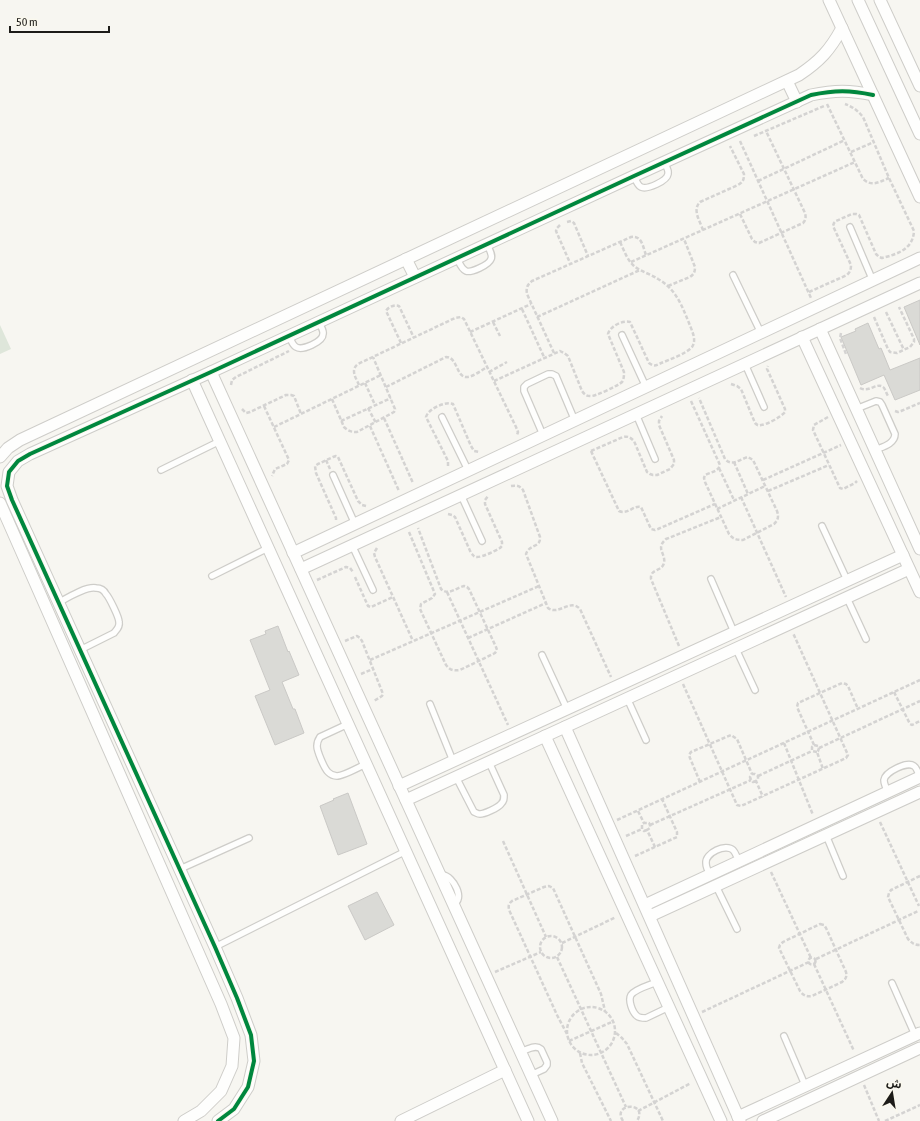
<svg xmlns="http://www.w3.org/2000/svg" width="920" height="1121" viewBox="0 0 920 1121" font-family="'Asap Condensed','Noto Sans Arabic',sans-serif">
	<style>
		.green { fill: #dee6da }
		.building { fill: #dadad6; stroke: #cac9c6 }
		.lines { fill: none; stroke-linecap: round; stroke-linejoin: round }
		.lane-casing { stroke: #cecdc9; stroke-width: 8 }
		.street-casing { stroke: #cecdc9; stroke-width: 13 }
		.path { stroke: #d4d3d2; stroke-width: 2.5; stroke-dasharray: 4 2; stroke-linecap: butt }
		.lane { stroke: #fefefd; stroke-width: 5.5 }
		.street { stroke: #fefefd; stroke-width: 11 }
		.cycleway-casing { stroke: #faf8ee; stroke-width: 6 }
		.cycleway { stroke: #00873e; stroke-width: 4 }
	</style>
	<rect width="100%" height="100%" fill="#f7f6f1"/>
	<!-- green -->
	<polygon class="green" points="0,325 11,349 0,354"/>
	<!-- building -->
	<g class="building">
		<polygon points="920,300 920,345 904,307"/>
		<polygon points="868,323 879,349 881,348 890,370 920,358 920,390 895,400 884,375 861,385 841,337 856,331 855,329"/>
		<polygon points="278,626 288,652 289,651 299,675 282,682 293,709 295,709 304,733 275,745 255,696 270,690 250,640 266,634 265,631"/>
		<polygon points="348,793 367,844 338,855 320,806 334,800 333,799"/>
		<polygon points="377,892 394,925 365,940 348,906"/>
	</g>
	<g class="lines">
		<defs>
			<g id="lane">
				<path d="M 634,176 C 636,180 637,185 641,187 C 647,190 667,181 668,174 C 669,170 666,166 664,162"/>
				<polyline points="850,227 873,281"/>
				<path d="M 457,258 C 459,262 461,269 466,271 C 471,273 489,265 491,259 C 493,255 489,249 487,244"/>
				<polyline points="733,275 761,333"/>
				<polyline points="622,335 646,387"/>
				<path d="M 289,336 C 291,339 292,345 296,347 C 302,351 323,342 323,334 C 324,330 320,326 319,322"/>
				<polyline points="745,364 764,407"/>
				<path d="M 856,409 L 876,401 L 880,402 L 882,405 L 895,434 C 895,444 882,447 875,450"/>
				<polyline points="636,414 655,459"/>
				<polyline points="442,417 468,470"/>
				<polyline points="543,435 524,391 524,387 527,384 548,374 552,374 556,376 575,421"/>
				<polyline points="161,470 220,441"/>
				<polyline points="333,475 355,524"/>
				<polyline points="461,495 482,541"/>
				<polyline points="822,526 847,580"/>
				<polyline points="352,545 373,590"/>
				<polyline points="212,576 268,548"/>
				<polyline points="711,579 734,632"/>
				<polyline points="847,598 866,639"/>
				<path d="M 58,603 C 67,598 86,586 96,588 C 100,588 104,590 106,594 C 109,597 119,617 119,622 C 120,627 117,629 114,633 L 80,650"/>
				<polyline points="736,649 755,690"/>
				<polyline points="542,655 567,709"/>
				<polyline points="627,698 646,740"/>
				<polyline points="430,704 453,761"/>
				<path d="M 348,724 L 320,737 C 318,740 317,742 317,746 C 317,751 324,768 328,772 C 330,774 334,776 337,776 C 344,776 359,767 366,764"/>
				<path d="M 456,777 L 474,812 C 477,813 477,814 480,814 C 484,814 498,808 501,804 C 504,801 504,799 504,795 L 489,762"/>
				<path d="M 888,792 C 886,788 884,784 884,780 C 885,772 907,761 914,766 C 917,768 918,773 920,777"/>
				<polyline points="826,835 843,876"/>
				<polyline points="180,869 249,838"/>
				<path d="M 710,874 C 708,871 706,867 706,863 C 705,853 726,843 733,850 C 736,853 737,858 739,861"/>
				<path d="M 440,876 L 443,875 C 453,876 466,900 453,904"/>
				<polyline points="716,886 737,929"/>
				<polyline points="215,947 406,851"/>
				<path d="M 657,982 C 650,985 635,989 631,995 C 628,1000 632,1012 637,1016 C 639,1018 642,1018 646,1018 L 669,1007"/>
				<polyline points="892,983 915,1035"/>
				<polyline points="784,1036 805,1085"/>
				<path d="M 520,1052 C 527,1050 535,1044 541,1049 L 547,1062 L 547,1065 L 544,1069 L 531,1075"/>
			</g>
			<g id="street">
				<polyline points="829,0 920,197"/>
				<polyline points="858,0 920,134"/>
				<polyline points="880,0 920,86"/>
				<polyline points="787,81 797,102"/>
				<polyline points="406,259 415,277"/>
				<polyline points="820,329 920,549"/>
				<polyline points="802,337 920,592"/>
				<polyline points="211,372 552,1121"/>
				<polyline points="192,380 528,1121"/>
				<path d="M 0,457 L 8,448 L 20,440 L 799,75 C 820,61 830,50 842,28"/>
				<polyline points="0,503 221,1004 234,1038 232,1066 221,1091 201,1111 184,1121"/>
				<polyline points="293,553 920,258"/>
				<polyline points="301,569 920,283"/>
				<polyline points="565,727 740,1121"/>
				<polyline points="545,736 721,1121"/>
				<polyline points="399,786 903,555"/>
				<polyline points="406,800 909,569"/>
				<polyline points="645,905 920,777"/>
				<polyline points="650,916 920,792"/>
				<polyline points="738,1117 920,1033"/>
				<path d="M 218,1121 L 234,1109 L 248,1087 L 254,1061 L 251,1035 L 237,998 L 215,947 L 12,500 L 7,486 L 9,472 L 18,461 L 30,454 L 211,372 L 634,176 L 811,95 C 835,90 850,90 873,95"/>
				<polyline points="401,1121 505,1070"/>
				<polyline points="763,1121 920,1048"/>
			</g>
		</defs>
		<!-- lane casing -->
		<use href="#lane" class="lane-casing"/>
		<!-- street casing -->
		<use href="#street" class="street-casing"/>
		<!-- path -->
		<g class="path">
			<path d="M 827,104 L 863,179 C 872,187 879,182 889,178"/>
			<polyline points="754,136 824,106"/>
			<polyline points="740,141 811,298"/>
			<polyline points="851,152 874,142"/>
			<polyline points="758,181 845,140"/>
			<path d="M 740,214 L 752,239 L 755,242 L 759,243 L 803,223 C 806,220 806,217 805,213 L 766,131"/>
			<polyline points="567,222 571,221 574,223 588,256"/>
			<polyline points="560,225 557,228 556,231 570,263"/>
			<path d="M 703,230 C 700,221 692,210 700,202 L 738,185 C 743,182 744,180 744,174 L 730,146"/>
			<polyline points="631,262 855,162"/>
			<path d="M 668,286 L 690,277 C 694,274 695,272 695,267 L 684,239"/>
			<path d="M 809,292 L 847,275 C 850,272 851,270 851,265 L 833,226 L 834,223 L 836,221 L 852,214 L 856,214 L 859,215 L 876,254 L 879,257 L 882,258 C 898,254 913,249 914,231 L 889,178 L 863,117 C 857,110 853,107 845,104"/>
			<polyline points="522,309 544,357"/>
			<polyline points="886,312 904,350"/>
			<polyline points="537,317 640,270"/>
			<polyline points="874,317 888,349 890,352 897,353 910,347 914,342 914,339 899,307"/>
			<polyline points="493,322 500,336"/>
			<polyline points="470,332 531,304"/>
			<polyline points="841,333 840,338 846,354"/>
			<path d="M 401,343 L 387,313 L 386,311 C 388,307 395,304 399,306 L 414,338"/>
			<path d="M 554,353 L 527,294 C 526,288 527,285 532,281 L 631,237 C 642,235 643,247 646,255"/>
			<polyline points="489,372 507,362"/>
			<path d="M 494,381 L 560,351 L 564,353 L 568,356 L 582,391 C 584,394 586,396 590,396 C 595,397 619,385 622,382 C 624,379 624,376 624,372 L 608,334 C 610,326 623,320 630,322 L 649,363 C 653,366 655,366 659,364 C 668,360 686,354 692,347 C 697,340 692,331 689,323 C 682,306 676,289 658,279 C 651,274 641,272 634,266 C 627,260 624,250 620,242"/>
			<polyline points="365,383 375,405"/>
			<path d="M 731,384 L 737,386 L 741,389 L 755,423 C 757,425 758,426 761,425 C 767,425 782,416 785,412 L 785,409 L 768,371 L 767,369 L 768,366"/>
			<polyline points="231,385 232,380 236,377 289,351"/>
			<path d="M 359,385 C 356,378 350,370 358,364 L 455,318 L 461,317 L 464,319 L 516,427 L 518,432 L 517,435"/>
			<path d="M 386,387 L 446,357 C 458,357 456,378 467,377 C 473,377 482,370 487,367"/>
			<path d="M 860,388 C 869,393 877,382 883,387 C 885,388 886,393 888,396"/>
			<path d="M 332,399 L 344,427 C 348,431 351,432 357,432 L 394,412 L 395,409 L 373,357"/>
			<path d="M 691,401 L 720,465 C 718,472 711,472 705,475 L 704,478 L 705,482 L 729,534 C 733,539 736,540 743,540 L 774,524 C 778,520 779,517 777,511 L 753,460 L 748,457 C 740,459 732,467 725,459 L 699,398"/>
			<polyline points="264,406 289,460 287,464 275,469 272,476"/>
			<polyline points="368,408 376,423"/>
			<polyline points="242,409 246,413 250,412 286,395 291,395 294,396 301,414"/>
			<polyline points="895,411 898,412 901,411 920,403"/>
			<polyline points="828,417 814,425 813,430 840,488 843,489 855,483 857,481"/>
			<polyline points="384,418 413,483"/>
			<polyline points="341,421 391,398"/>
			<polyline points="370,426 399,491"/>
			<polyline points="274,427 381,375"/>
			<path d="M 591,451 L 623,437 C 628,436 630,437 634,441 L 647,472 L 650,474 L 653,475 L 657,475 L 670,469 L 674,464 L 674,460 L 659,425 L 659,421 L 662,416"/>
			<path d="M 591,451 L 619,511 C 628,515 633,505 641,507 L 651,529 L 655,530 L 658,529 L 715,504"/>
			<polyline points="326,460 330,469"/>
			<polyline points="734,462 748,494"/>
			<path d="M 448,466 L 448,461 L 426,417 C 428,409 445,401 453,404 L 471,446 L 474,451 L 480,452"/>
			<polyline points="719,468 734,500"/>
			<polyline points="763,480 841,445"/>
			<path d="M 511,486 C 517,485 520,486 523,490 L 540,537 C 541,548 529,544 526,554 L 548,608 C 559,616 570,598 580,609 L 611,677"/>
			<polyline points="768,491 829,465"/>
			<polyline points="741,497 786,597"/>
			<polyline points="717,509 765,486"/>
			<path d="M 448,514 L 452,515 L 455,517 L 471,553 C 474,556 474,557 477,557 C 483,557 495,551 500,548 L 502,546 L 502,542 L 485,504 L 485,500 L 488,496"/>
			<polyline points="336,520 336,518 316,473 315,466 318,464 333,457 336,456 338,457 358,501 362,505 366,506"/>
			<path d="M 409,532 L 435,594 L 432,598 L 421,604 L 420,609 L 446,665 C 450,670 453,671 460,670 L 495,653 L 497,650 L 496,647 L 469,589 L 467,587 L 464,586 C 456,588 448,596 441,589 L 418,528"/>
			<polyline points="377,548 374,553 375,557 413,641"/>
			<polyline points="355,577 368,606 371,607 393,597"/>
			<polyline points="317,580 346,567 350,568 353,572"/>
			<polyline points="447,592 508,725"/>
			<polyline points="468,638 546,603"/>
			<polyline points="345,641 357,636 360,638 362,641 383,694 382,696 374,701"/>
			<path d="M 679,646 L 651,579 C 650,568 662,572 664,563 C 666,553 655,549 666,539 L 721,517"/>
			<polyline points="370,660 539,586"/>
			<polyline points="361,674 373,669"/>
			<polyline points="683,684 737,805 741,806 846,758 848,755 793,633"/>
			<polyline points="894,692 910,724 912,725 920,721"/>
			<polyline points="784,743 813,815"/>
			<polyline points="814,745 797,707 798,703 842,683 846,684 848,686 858,709"/>
			<polyline points="819,748 920,701"/>
			<polyline points="817,752 812,751 812,747 814,745 818,746 819,748 818,751 817,752 823,769"/>
			<polyline points="758,776 812,751"/>
			<polyline points="756,781 753,782 751,780 750,777 752,774 755,774 758,776 758,779 756,781 763,797"/>
			<polyline points="700,782 690,758 689,755 691,752 731,735 737,739 752,774"/>
			<polyline points="638,811 644,823"/>
			<polyline points="617,820 920,680"/>
			<polyline points="880,822 919,906"/>
			<polyline points="650,825 751,780"/>
			<polyline points="647,830 644,831 642,829 642,824 644,823 649,823 650,825 650,828 647,830 655,847"/>
			<polyline points="626,836 642,829"/>
			<polyline points="503,841 546,937"/>
			<polyline points="635,856 677,837 677,832 662,799"/>
			<polyline points="771,872 811,958"/>
			<path d="M 920,876 L 891,890 L 889,893 L 888,897 L 908,939 C 912,943 914,945 920,945"/>
			<path d="M 820,924 L 824,925 L 826,928 L 846,972 C 847,977 846,979 842,982 L 812,996 C 806,997 803,995 800,991 L 779,948 L 780,945 L 783,942 Z"/>
			<circle cx="551" cy="947" r="11"/>
			<polyline points="562,943 616,917"/>
			<polyline points="557,957 626,1107"/>
			<circle cx="812" cy="961" r="3.5"/>
			<polyline points="816,959 918,911"/>
			<polyline points="814,964 854,1051"/>
			<polyline points="495,972 541,952"/>
			<circle cx="591" cy="1031" r="24"/>
			<polyline points="702,1012 809,962"/>
			<polyline points="616,1033 622,1038 627,1044 663,1121"/>
			<path d="M 567,1034 L 557,1015 L 510,912 C 508,907 508,904 512,901 L 544,887 L 549,886 L 553,888 L 601,994 L 605,1011"/>
			<polyline points="569,1041 614,1021"/>
			<polyline points="580,1053 582,1063 611,1121"/>
			<polyline points="864,1085 879,1121"/>
			<polyline points="638,1111 691,1083"/>
			<path d="M 623,1121 C 611,1103 649,1101 637,1121"/>
			<polyline points="885,1121 920,1105"/>
		</g>
		<!-- lane -->
		<use href="#lane" class="lane"/>
		<!-- street -->
		<use href="#street" class="street"/>
		<defs>
			<path id="cycleway" d="M 218,1121 L 234,1109 L 248,1087 L 254,1061 L 251,1035 L 237,998 L 215,947 L 12,500 L 7,486 L 9,472 L 18,461 L 30,454 L 211,372 L 634,176 L 811,95 C 835,90 850,90 873,95"/>
		</defs>
		<!-- cycleway casing -->
		<use href="#cycleway" class="cycleway-casing"/>
		<!-- cycleway -->
		<use href="#cycleway" class="cycleway"/>
	</g>
	<!-- north arrow -->
	<g transform="translate(892 1093) rotate(12)" stroke="#faf8ee" stroke-width="3" paint-order="stroke">
	<path d="M0-3L7 15L0 10L-7 15Z" fill="#1d1c19"/>
	<text y="-6" font-size="11" font-weight="bold" text-anchor="middle" fill="#1d1c19">ش</text>
	</g>
	<!-- scale -->
	<path d="M10 26v6h99v-6" fill="none" stroke="#1d1c19" stroke-width="2"/>
	<text x="16" y="26" font-size="12" fill="#1d1c19" stroke="#faf8ee" stroke-width="3" paint-order="stroke">50 m</text>
</svg>
